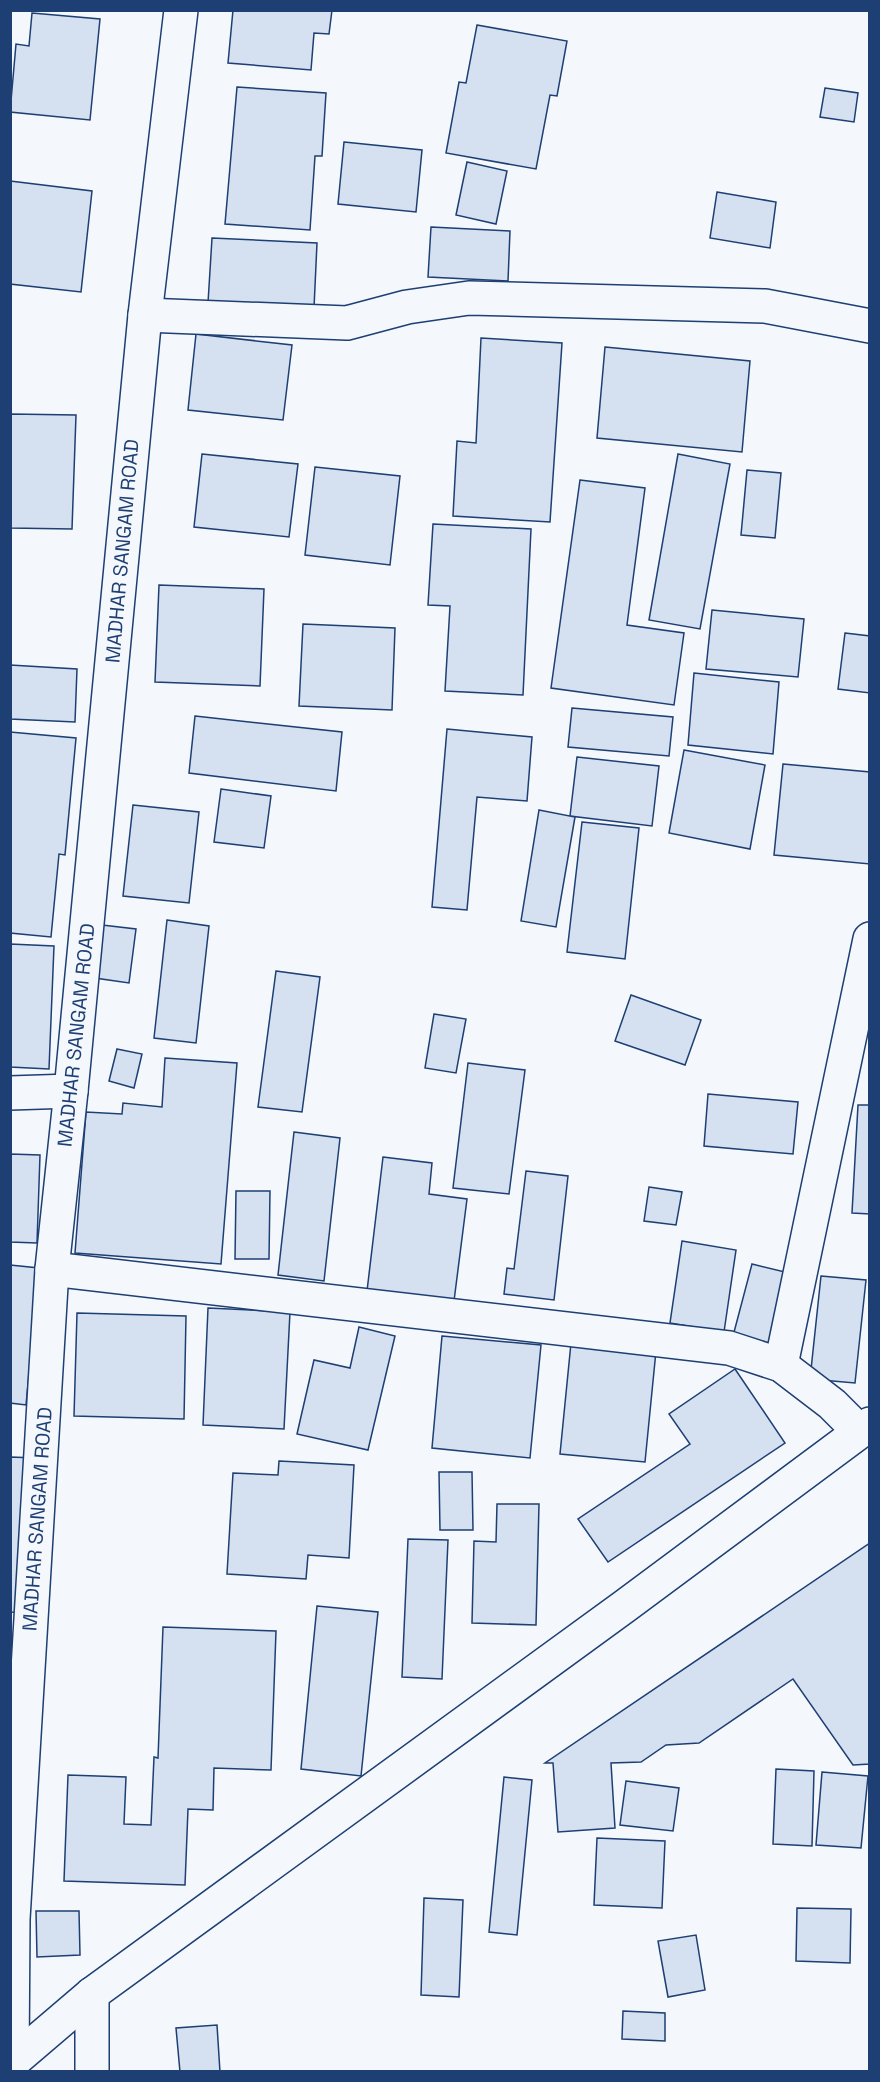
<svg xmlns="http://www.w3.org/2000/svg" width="880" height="2082" viewBox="0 0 880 2082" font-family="'Space Grotesk',sans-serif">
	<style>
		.building { fill: #d5e0f0; stroke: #1d3f73; stroke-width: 1.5 }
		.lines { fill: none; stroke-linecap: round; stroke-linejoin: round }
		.minor-casing { stroke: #1d3f73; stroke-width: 36 }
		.primary-casing { stroke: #1d3f73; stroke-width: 36 }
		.minor { stroke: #f4f7fb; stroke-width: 33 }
		.primary { stroke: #f4f7fb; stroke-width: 33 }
		.labels { text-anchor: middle; stroke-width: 4.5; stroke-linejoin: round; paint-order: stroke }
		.street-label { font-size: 20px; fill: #1d3f73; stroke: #f4f7fb }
	</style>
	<rect width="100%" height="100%" fill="#f4f7fb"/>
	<!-- building -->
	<g class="building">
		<polygon points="233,10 332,10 329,34 314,33 311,70 228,63"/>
		<polygon points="32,13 100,19 90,120 10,112 16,44 29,46"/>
		<polygon points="477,25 567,41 557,96 550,95 536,169 446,153 459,82 466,83"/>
		<polygon points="237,87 326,93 322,156 315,156 310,230 225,224"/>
		<polygon points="825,88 858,93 854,122 820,117"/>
		<polygon points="344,142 422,150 416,212 338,204"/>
		<polygon points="467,162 507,171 496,224 456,215"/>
		<polygon points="10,181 92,191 81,292 10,284"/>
		<polygon points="717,192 776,202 770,248 710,238"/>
		<polygon points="431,227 510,231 508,281 428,277"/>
		<polygon points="212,238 317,243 314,308 208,303"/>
		<polygon points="196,334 292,345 283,420 188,410"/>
		<polygon points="481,338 562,343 550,522 453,516 457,441 476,443"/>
		<polygon points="605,347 750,361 742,452 597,438"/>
		<polygon points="10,414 76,415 72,529 10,528"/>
		<polygon points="202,454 298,464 289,537 194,527"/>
		<polygon points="678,454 730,464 700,629 649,620"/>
		<polygon points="315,467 400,476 390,565 305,555"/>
		<polygon points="747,470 781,473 775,538 741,535"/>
		<polygon points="580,480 645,488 627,625 684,633 674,705 551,688"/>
		<polygon points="433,524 531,529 523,695 445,691 450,606 428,605"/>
		<polygon points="159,585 264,589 260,686 155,682"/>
		<polygon points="712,610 804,619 798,677 706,669"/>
		<polygon points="303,624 395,628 392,710 299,706"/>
		<polygon points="845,633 870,636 870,693 838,689"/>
		<polygon points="10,665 77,669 75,722 10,719"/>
		<polygon points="694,673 779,682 773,754 688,745"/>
		<polygon points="572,708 673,717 669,756 568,747"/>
		<polygon points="195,716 342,732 336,791 189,773"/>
		<polygon points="447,729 532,737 527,801 477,797 467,910 432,907"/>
		<polygon points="10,732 76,738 65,855 59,854 51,937 10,933"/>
		<polygon points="684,750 765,765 750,849 669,833"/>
		<polygon points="577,757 659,766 652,826 570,816"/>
		<polygon points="783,764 870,772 870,864 774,855"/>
		<polygon points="221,789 271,796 264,848 214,842"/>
		<polygon points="133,805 199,812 189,903 123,896"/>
		<polygon points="539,810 575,817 556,927 521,921"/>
		<polygon points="582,822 639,828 625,959 567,952"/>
		<polygon points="167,920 209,926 196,1043 154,1038"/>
		<polygon points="102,925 136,929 129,983 95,978"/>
		<polygon points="10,944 54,946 49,1069 10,1067"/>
		<polygon points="276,971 320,977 302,1112 258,1107"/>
		<polygon points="631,995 701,1020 685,1065 615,1041"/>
		<polygon points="434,1014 466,1019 456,1073 425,1068"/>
		<polygon points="117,1049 142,1054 134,1088 109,1081"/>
		<polygon points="165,1058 237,1063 221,1264 75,1253 86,1112 122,1114 123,1103 162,1107"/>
		<polygon points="468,1063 525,1070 509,1194 453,1188"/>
		<polygon points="708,1094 798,1102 793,1154 704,1146"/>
		<polygon points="858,1105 870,1105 870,1214 852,1213"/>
		<polygon points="294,1132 340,1138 324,1281 278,1275"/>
		<polygon points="10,1154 40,1155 37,1243 10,1242"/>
		<polygon points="383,1157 432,1163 429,1194 467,1199 454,1301 367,1291"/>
		<polygon points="526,1171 568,1176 554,1300 504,1294 507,1268 514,1269"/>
		<polygon points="649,1187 682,1192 676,1225 644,1221"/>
		<polygon points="236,1191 270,1191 269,1259 235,1259"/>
		<polygon points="682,1241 736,1250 724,1332 670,1323"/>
		<polygon points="752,1264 789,1273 769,1346 733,1336"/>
		<polygon points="10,1265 39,1268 26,1405 10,1403"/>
		<polygon points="821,1276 866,1280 855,1383 810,1379"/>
		<polygon points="208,1308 290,1312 284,1429 203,1425"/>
		<polygon points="77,1313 186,1316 184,1419 74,1416"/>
		<polygon points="359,1327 395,1336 368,1450 297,1434 314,1360 350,1368"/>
		<polygon points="442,1336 541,1345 530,1458 432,1448"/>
		<polygon points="571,1343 656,1351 645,1462 560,1454"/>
		<polygon points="735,1369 785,1443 608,1562 578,1519 690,1444 669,1414"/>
		<polygon points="10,1457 36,1458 30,1613 10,1612"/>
		<polygon points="279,1461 354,1465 349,1558 308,1555 306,1579 227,1574 233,1473 278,1475"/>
		<polygon points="439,1472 472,1472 473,1530 440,1530"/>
		<polygon points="497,1504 539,1504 536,1625 472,1623 474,1541 496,1542"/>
		<polygon points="408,1539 448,1540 442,1679 402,1677"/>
		<polygon points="870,1543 870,1764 853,1765 793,1679 699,1743 666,1745 641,1762 611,1763 615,1828 558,1832 553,1763 545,1763"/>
		<polygon points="317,1606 378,1612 361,1776 301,1769"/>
		<polygon points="163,1627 276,1631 271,1770 214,1768 213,1810 188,1809 185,1885 64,1881 68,1775 126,1777 124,1824 151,1825 154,1757 158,1758"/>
		<polygon points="776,1769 814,1771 812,1846 773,1844"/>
		<polygon points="822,1772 868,1776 861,1848 816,1845"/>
		<polygon points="504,1777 532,1780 517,1935 489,1932"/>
		<polygon points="626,1781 679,1788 673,1831 620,1825"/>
		<polygon points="597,1838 665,1841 662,1908 594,1905"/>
		<polygon points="424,1898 463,1900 459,1997 421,1995"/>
		<polygon points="797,1908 851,1909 850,1963 796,1961"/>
		<polygon points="36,1911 79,1911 80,1955 37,1957"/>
		<polygon points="696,1935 705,1990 668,1997 658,1941"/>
		<polygon points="623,2011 665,2013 665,2041 622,2039"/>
		<polygon points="217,2025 220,2072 180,2072 176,2028"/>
	</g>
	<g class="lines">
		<defs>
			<g id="minor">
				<polyline points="145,315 347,323 407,307 469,298 765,306 870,326"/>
				<polyline points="10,1093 71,1091"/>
				<polyline points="52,1269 729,1348 781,1365 832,1404 859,1431"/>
				<polyline points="781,1365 870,939"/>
				<polyline points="12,2063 13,1919 52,1269 71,1091 145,315 181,10"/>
				<polyline points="92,2072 92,1994"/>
			</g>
			<polyline id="primary" points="10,2064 92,1994 625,1606 870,1424"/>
		</defs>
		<!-- minor casing -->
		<use href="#minor" class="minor-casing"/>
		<!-- primary casing -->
		<use href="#primary" class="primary-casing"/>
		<!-- minor -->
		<use href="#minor" class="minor"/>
		<!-- primary -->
		<use href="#primary" class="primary"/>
	</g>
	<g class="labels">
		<!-- street labels -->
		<g class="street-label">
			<text transform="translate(122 551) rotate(-85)" y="7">MADHAR SANGAM ROAD</text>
			<text transform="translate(76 1035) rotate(-84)" y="7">MADHAR SANGAM ROAD</text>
			<text transform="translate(37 1519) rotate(-86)" y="7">MADHAR SANGAM ROAD</text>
		</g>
	</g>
	<!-- border -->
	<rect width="880" height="2082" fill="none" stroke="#1d3f73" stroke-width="24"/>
</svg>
